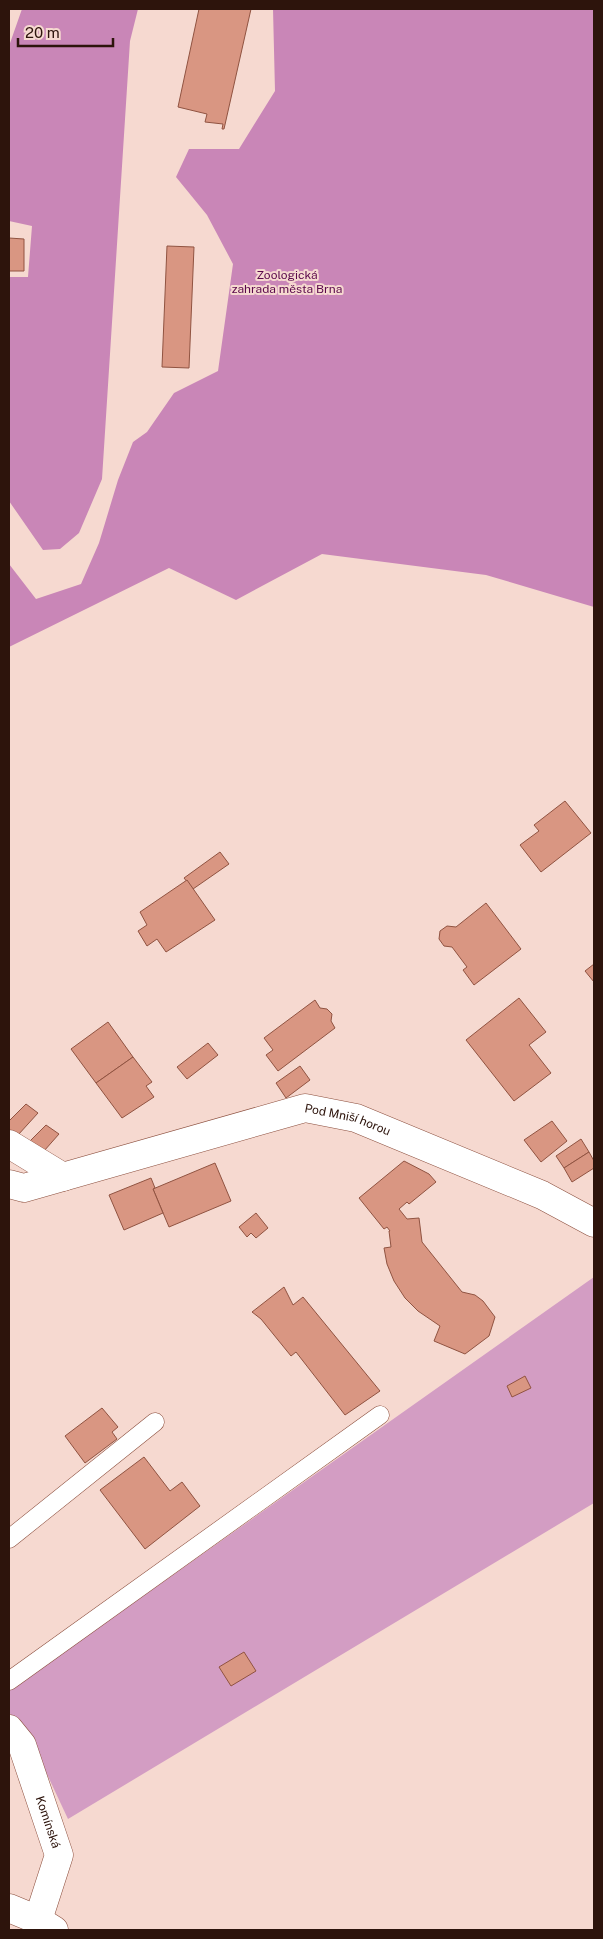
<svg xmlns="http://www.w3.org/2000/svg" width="603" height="1939" viewBox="0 0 603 1939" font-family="'Public Sans',sans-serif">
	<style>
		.green { fill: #d39dc3 }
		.forest { fill: #c986b7 }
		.building { fill: #d99682; stroke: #905341 }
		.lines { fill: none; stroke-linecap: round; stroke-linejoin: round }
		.lane-casing { stroke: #8b4e3d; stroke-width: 19 }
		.street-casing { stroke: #8b4e3d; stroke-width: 29 }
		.lane { stroke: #fff; stroke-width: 18 }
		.street { stroke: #fff; stroke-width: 28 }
		.labels { text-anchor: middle; stroke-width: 4; stroke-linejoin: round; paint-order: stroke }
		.park-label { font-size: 12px; fill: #5a084b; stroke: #f6d9d0 }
		.street-label { font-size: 12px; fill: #2d140c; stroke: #f6d9d0 }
	</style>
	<rect width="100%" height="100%" fill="#f6d9d0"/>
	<!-- green -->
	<polygon class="green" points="594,1277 594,1503 68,1819 38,1755 9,1712 9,1691"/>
	<!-- forest -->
	<g class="forest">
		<polygon points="22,9 138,9 130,41 102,479 79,533 60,549 43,550 9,501 9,277 28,277 32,226 9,221 9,46"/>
		<polygon points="273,9 594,9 594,607 486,575 322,554 236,600 169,568 9,647 9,564 36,599 81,584 99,543 118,480 133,442 147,432 174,393 218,371 233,264 207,215 176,177 189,149 239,149 275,91"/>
	</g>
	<!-- building -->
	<g class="building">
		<polygon points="199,9 251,9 224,129 222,129 223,124 205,122 207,114 178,107"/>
		<polygon points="9,238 24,239 24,271 9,271"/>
		<polygon points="167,246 194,247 189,368 162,367"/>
		<polygon points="565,801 591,833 541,872 520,845 539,831 534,825"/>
		<polygon points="220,852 229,864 193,889 184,878"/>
		<polygon points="187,880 215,920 166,952 157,939 147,946 138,931 147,925 140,912"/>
		<polygon points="486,903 521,949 474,985 463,970 467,967 452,947 444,946 439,939 440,931 447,926 456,927"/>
		<polygon points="594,964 594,982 585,971"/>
		<polygon points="519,998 546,1032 529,1045 551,1073 514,1101 466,1040"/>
		<polygon points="315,1000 320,1008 327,1009 332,1014 331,1021 335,1028 278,1071 266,1055 273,1050 264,1038"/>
		<polygon points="108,1022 133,1057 96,1083 71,1049"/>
		<polygon points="208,1043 218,1055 187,1079 177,1067"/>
		<polygon points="133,1057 152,1082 146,1086 154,1097 122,1118 96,1083"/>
		<polygon points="300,1066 310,1080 286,1098 276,1083"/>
		<polygon points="26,1104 38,1113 18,1135 9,1130 9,1121"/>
		<polygon points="552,1121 567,1141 541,1162 524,1140"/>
		<polygon points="46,1125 59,1134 44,1151 29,1142"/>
		<polygon points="581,1139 589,1152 564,1168 556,1156"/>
		<polygon points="589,1152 594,1161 594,1168 572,1182 564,1168"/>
		<polygon points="404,1161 429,1174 436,1182 409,1204 407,1202 399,1209 407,1219 419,1218 422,1242 462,1292 475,1295 483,1301 495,1317 489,1336 465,1354 434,1341 440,1326 418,1311 405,1298 394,1281 387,1264 384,1248 391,1247 389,1231 390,1231 387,1227 384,1229 359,1198"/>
		<polygon points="215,1163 231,1201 169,1227 153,1189"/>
		<polygon points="151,1178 155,1188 153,1189 163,1213 124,1230 109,1195"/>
		<polygon points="256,1213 268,1228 256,1238 251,1233 247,1237 239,1227"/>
		<polygon points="284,1287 293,1305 303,1297 380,1391 345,1415 296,1352 291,1356 261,1319 252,1312"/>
		<polygon points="525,1376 531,1388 512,1397 507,1386"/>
		<polygon points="102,1408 118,1427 112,1432 117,1439 85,1463 65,1436"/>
		<polygon points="144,1457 170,1491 182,1482 200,1506 145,1549 100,1490"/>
		<polygon points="244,1652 256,1671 231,1686 219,1667"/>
	</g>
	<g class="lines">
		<defs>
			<g id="lane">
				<polyline points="9,1539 155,1422"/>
				<polyline points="9,1681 380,1415"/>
			</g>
			<g id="street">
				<polyline points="9,1144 63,1177"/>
				<path id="s1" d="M 9,1184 L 24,1188 L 305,1108 L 356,1118 L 542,1195 L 594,1223"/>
				<path id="s2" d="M 9,1729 L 22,1745 L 59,1855 L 38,1920"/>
				<polyline points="9,1908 38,1920 54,1930"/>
			</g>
		</defs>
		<!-- lane casing -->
		<use href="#lane" class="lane-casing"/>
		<!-- street casing -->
		<use href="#street" class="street-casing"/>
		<!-- lane -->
		<use href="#lane" class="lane"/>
		<!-- street -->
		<use href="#street" class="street"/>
	</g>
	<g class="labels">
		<!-- park labels -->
		<g class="park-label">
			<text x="287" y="279">Zoologická<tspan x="287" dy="14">zahrada města Brna</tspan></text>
		</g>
		<!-- street labels -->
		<g class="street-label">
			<text dy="4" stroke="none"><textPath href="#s1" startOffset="352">Pod Mniší horou</textPath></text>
			<text dy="4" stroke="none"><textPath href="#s2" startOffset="102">Komínská</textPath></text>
		</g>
	</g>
	<!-- border -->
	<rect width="603" height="1939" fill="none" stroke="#2d140c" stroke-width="20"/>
	<!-- scale -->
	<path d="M18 38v8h95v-8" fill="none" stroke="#2d140c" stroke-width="2.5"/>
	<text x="25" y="38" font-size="15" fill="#2d140c" stroke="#f6d9d0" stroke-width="4" paint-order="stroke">20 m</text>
</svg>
